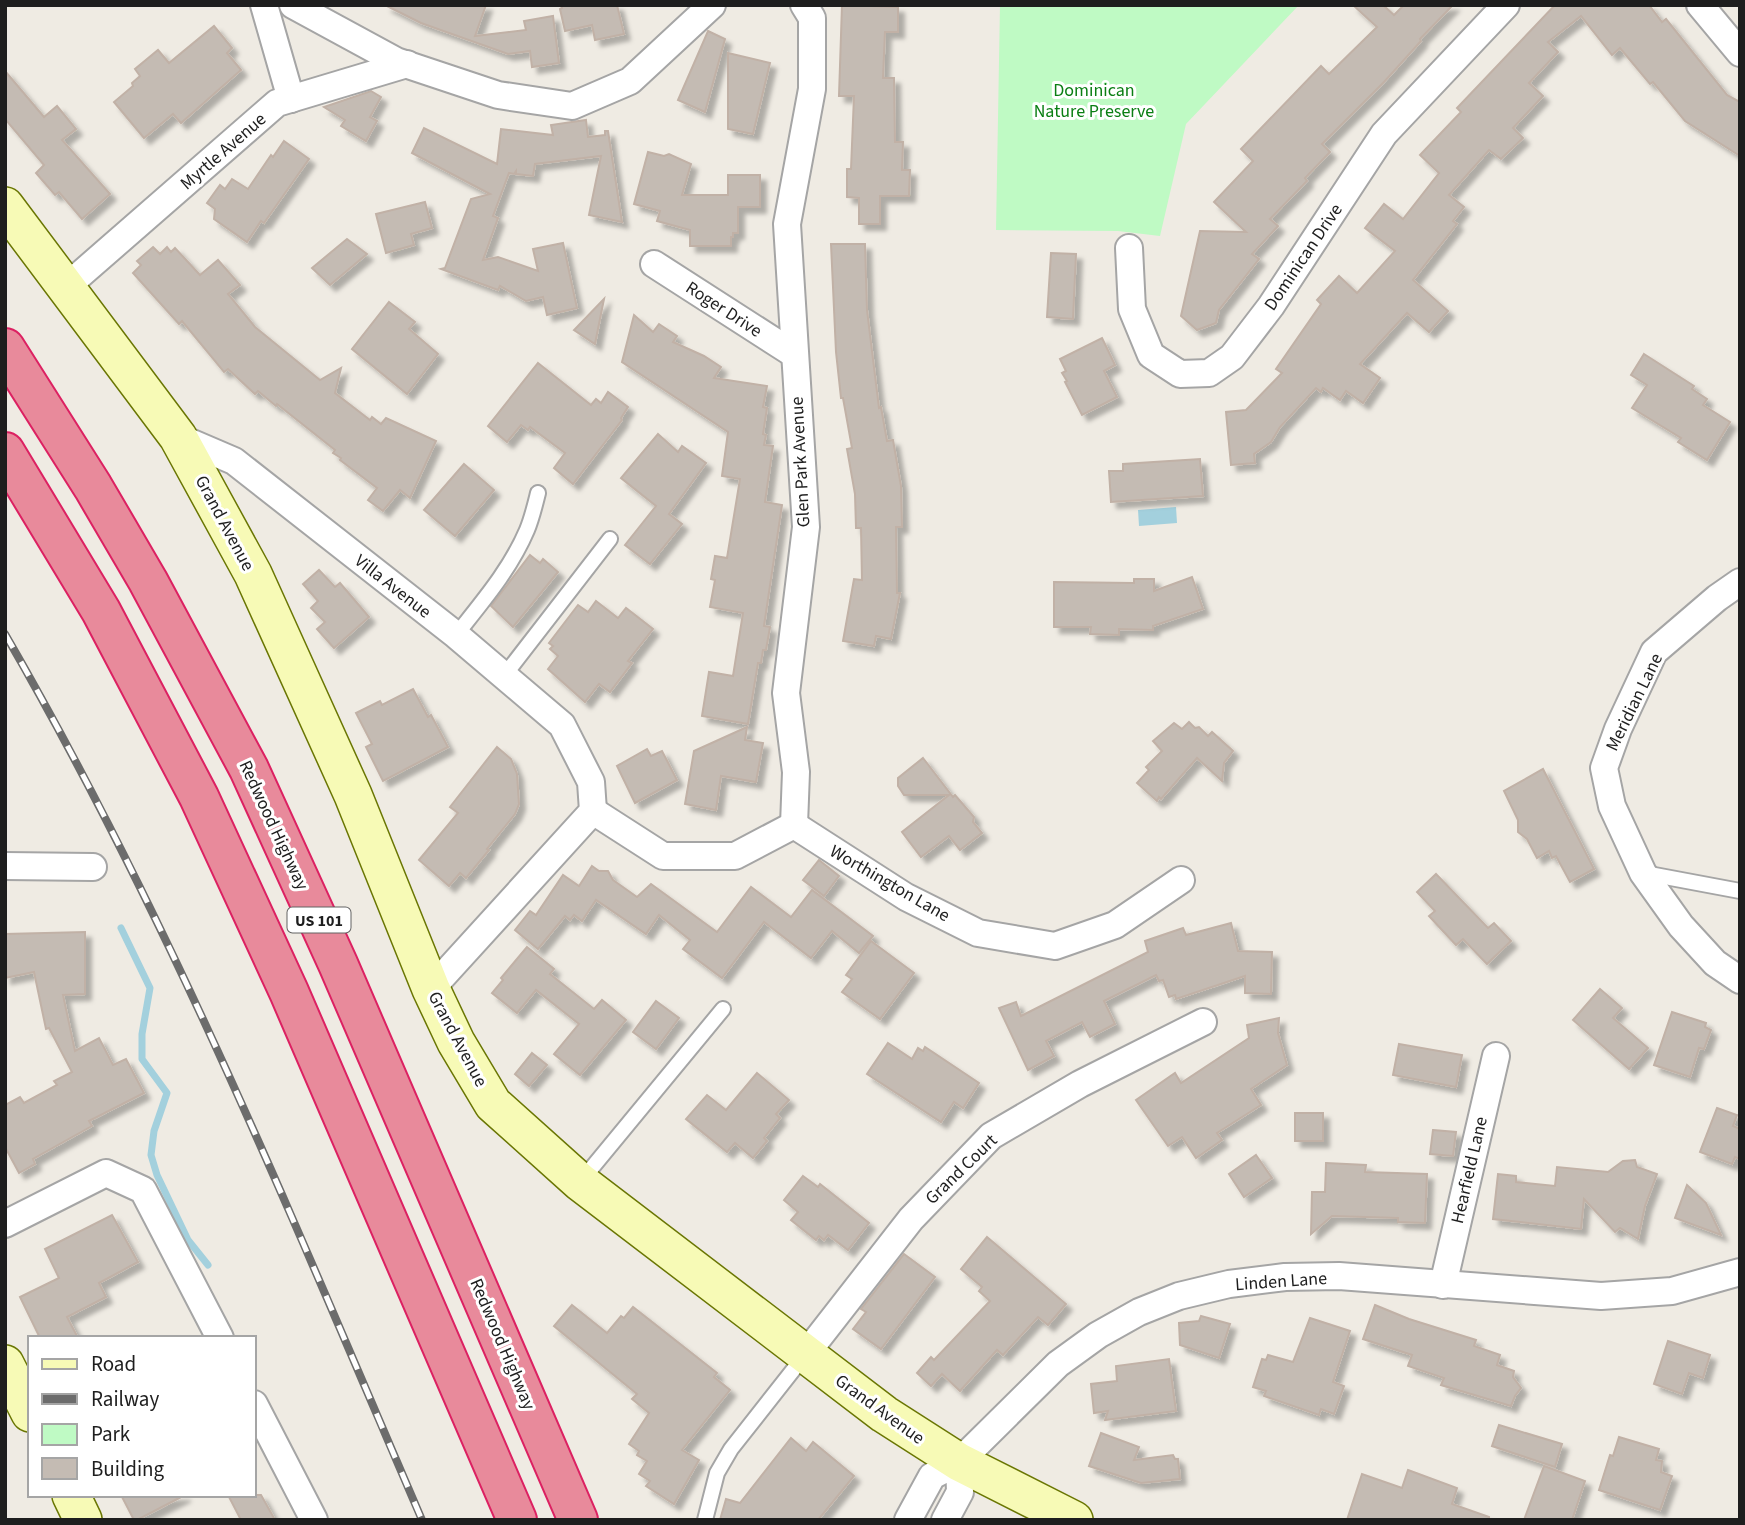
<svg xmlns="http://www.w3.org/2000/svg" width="1745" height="1525" viewBox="0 0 1745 1525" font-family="'Source Sans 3',sans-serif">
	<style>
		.park { fill: #bffac4 }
		.water { fill: #a3d0dd }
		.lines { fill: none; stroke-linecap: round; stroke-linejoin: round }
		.stream { stroke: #a3d0dd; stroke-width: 7 }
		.building { fill: #c4bbb3; stroke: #c1b1a6; stroke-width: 2; filter: url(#shadow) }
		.lane-casing { stroke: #a5a5a5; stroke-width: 18 }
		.street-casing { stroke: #a5a5a5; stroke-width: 30 }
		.secondary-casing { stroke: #6a7603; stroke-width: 40 }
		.highway-casing { stroke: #dc2162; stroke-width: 42 }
		.lane { stroke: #fff; stroke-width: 14 }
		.street { stroke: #fff; stroke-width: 26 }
		.secondary { stroke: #f7fab6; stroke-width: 37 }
		.highway { stroke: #e88a9b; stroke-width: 38 }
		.rail-casing { stroke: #6c6c6c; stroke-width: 8 }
		.rail { stroke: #fff; stroke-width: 5; stroke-dasharray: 16; stroke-linecap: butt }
		.labels { text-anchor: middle; stroke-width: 6; stroke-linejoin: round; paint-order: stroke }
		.shield { fill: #fff; stroke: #626262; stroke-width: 2 }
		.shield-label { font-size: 16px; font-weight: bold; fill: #1e1e1e }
		.park-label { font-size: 18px; fill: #0a7e13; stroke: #fff }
		.street-label { font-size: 18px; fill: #1e1e1e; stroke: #fff }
	</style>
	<defs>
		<filter id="shadow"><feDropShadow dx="6" dy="6" stdDeviation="2" flood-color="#0004"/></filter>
	</defs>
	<rect width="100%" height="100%" fill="#efebe3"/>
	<!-- park -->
	<polygon class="park" points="1000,5 1299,5 1186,124 1160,236 1118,231 996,230"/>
	<!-- water -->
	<polygon class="water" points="1176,507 1177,523 1139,526 1138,510"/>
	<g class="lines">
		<!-- stream -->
		<polyline class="stream" points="121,928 150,988 142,1034 142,1059 167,1093 154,1131 151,1155 157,1175 188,1240 208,1265"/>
	</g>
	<!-- building -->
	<g class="building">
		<polygon points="385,5 486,5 475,36 526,30 524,21 553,16 559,63 532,67 530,51 508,54 421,23"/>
		<polygon points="561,5 617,5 624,34 595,40 592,25 565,31 560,9 562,8"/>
		<polygon points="842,5 898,7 898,32 885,32 883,78 894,78 895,142 903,142 902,170 910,170 909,196 880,196 880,224 859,224 859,198 847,197 847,169 851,169 854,96 839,96"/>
		<polygon points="1353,5 1383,5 1394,15 1404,5 1453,5 1420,39 1421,41 1384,82 1322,144 1330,152 1305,178 1307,181 1270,219 1278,226 1252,254 1259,259 1219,310 1216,323 1197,330 1181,316 1200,231 1246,232 1214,202 1253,161 1241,149 1321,66 1329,74 1377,27"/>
		<polygon points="1555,5 1649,5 1662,22 1666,19 1727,95 1740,102 1740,156 1685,121 1653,82 1650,84 1620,48 1612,55 1581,16 1548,42 1558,52 1529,83 1543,96 1513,128 1523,138 1501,159 1489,150 1449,195 1464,207 1453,221 1457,224 1413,280 1448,311 1429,332 1407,313 1360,364 1380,378 1363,403 1346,391 1340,400 1323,388 1321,392 1316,388 1280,427 1271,442 1254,454 1255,463 1231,465 1226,412 1246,410 1282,373 1276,369 1321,304 1317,300 1339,276 1357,293 1395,251 1365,228 1384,204 1403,219 1439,173 1420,155 1461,112 1457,108"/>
		<polygon points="214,26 232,48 227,53 241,70 181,123 173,114 144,138 114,102 133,86 132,83 140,76 135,69 158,50 169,63"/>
		<polygon points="708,31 725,39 705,112 678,100"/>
		<polygon points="728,53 770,63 753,134 728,129"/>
		<polygon points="5,71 44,117 57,106 76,129 62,140 110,194 82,219 59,192 55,195 36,173 44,165 5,119"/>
		<polygon points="371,91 381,97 370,117 377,121 366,141 341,126 345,120 324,107"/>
		<polygon points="586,120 588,137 605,135 605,131 608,131 622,222 589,215 601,156 535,164 533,176 516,174 516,171 514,174 509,173 493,216 498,218 483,260 498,257 538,271 533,249 563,243 577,308 547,315 543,297 526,301 500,286 498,290 441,269 445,268 471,199 490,194 412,153 424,128 497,164 501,129 553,135 551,125"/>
		<polygon points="284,141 309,159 264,223 261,221 247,242 214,219 215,209 207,203 220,185 225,189 232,179 248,189 271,155 273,157"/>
		<polygon points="648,152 664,156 669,154 691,164 682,195 728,195 728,175 760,175 760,207 738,207 738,233 733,233 733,237 731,237 731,246 690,246 690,230 657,221 660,211 634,204"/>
		<polygon points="425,202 432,228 411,234 414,245 386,253 376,214"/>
		<polygon points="347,239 367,254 330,285 312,268"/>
		<polygon points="831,244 865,244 867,310 879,408 881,407 887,441 893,440 901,486 902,527 896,527 897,593 900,593 891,639 876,636 874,646 843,641 854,579 862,580 861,528 856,528 855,494 847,449 852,448 843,398 841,398 836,352"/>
		<polygon points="153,247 160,254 167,247 171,252 175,248 200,275 218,260 240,285 228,294 255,327 320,380 341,368 335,393 370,420 372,417 381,424 386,418 436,441 410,498 400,490 383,511 368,500 377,488 340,460 341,458 333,453 335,450 277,404 276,406 258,391 255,394 228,369 224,372 182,321 179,324 133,273 141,265 137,261"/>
		<polygon points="1051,253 1076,254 1073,319 1047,317"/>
		<polygon points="604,299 595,344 574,330"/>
		<polygon points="389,302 415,322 409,329 438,354 407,394 352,349"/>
		<polygon points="634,315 653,332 659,324 677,336 673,342 704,356 721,367 714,378 767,386 763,407 767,408 763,434 766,435 764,445 773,446 765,502 782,505 764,626 770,627 766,650 763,650 761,663 758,663 748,724 702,716 709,672 733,676 743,613 710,607 715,580 711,579 715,556 727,558 740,479 722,476 728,432 622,362"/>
		<polygon points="1102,338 1115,365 1104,371 1117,397 1082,415 1065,382 1067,381 1062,373 1066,371 1060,359"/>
		<polygon points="1644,354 1694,386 1692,389 1707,399 1703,405 1730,422 1707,460 1678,442 1681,438 1632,408 1647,385 1631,375"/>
		<polygon points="538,363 591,405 596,399 601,403 608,392 628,407 621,418 622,420 573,484 554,468 565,453 530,427 528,430 521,425 507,442 488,426"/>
		<polygon points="658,434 678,452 682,446 706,463 669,514 682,524 650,564 625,545 656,506 621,478"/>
		<polygon points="1200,459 1203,496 1111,502 1109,471 1123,471 1123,464"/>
		<polygon points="464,464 494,490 455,536 424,510"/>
		<polygon points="530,555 540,563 543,559 558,572 513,627 491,606"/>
		<polygon points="319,570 335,587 340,583 369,617 334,648 317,629 325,622 311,608 318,601 303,584"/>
		<polygon points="1192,577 1203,609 1153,626 1153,630 1119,629 1119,635 1090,634 1091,627 1054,627 1054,582 1134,583 1134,579 1154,579 1154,591"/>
		<polygon points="596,601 618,618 626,608 653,629 628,661 632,663 610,692 599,684 585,702 548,669 558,656 550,649 553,646 549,643 578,605 588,612"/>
		<polygon points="413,689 428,717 431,715 448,747 383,781 366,747 372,744 356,713 380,701 382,705"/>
		<polygon points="1189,722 1195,728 1199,727 1208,736 1212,732 1233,751 1224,763 1222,781 1197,758 1161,799 1159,797 1157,801 1137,783 1149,770 1146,767 1162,751 1153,741 1174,723 1182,729"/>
		<polygon points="747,727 745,740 763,743 756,782 721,776 716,810 685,804 694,751"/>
		<polygon points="497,747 511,759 517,774 519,804 515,814 487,849 489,850 466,878 460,873 449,886 419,860 458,813 450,807"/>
		<polygon points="647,749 651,756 662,751 677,780 635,803 617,766"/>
		<polygon points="923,758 953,797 955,795 974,817 973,822 982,833 960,850 949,836 921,857 902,832 949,795 904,795 898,786 898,778"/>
		<polygon points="1543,769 1594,869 1570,882 1556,856 1552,858 1549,851 1537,858 1527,839 1518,832 1518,820 1504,791"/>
		<polygon points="819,860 839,876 824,896 803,880"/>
		<polygon points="592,866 599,871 608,871 613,880 637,897 651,884 717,932 751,887 791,917 812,890 873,936 859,953 832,931 811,958 764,922 722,978 683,949 690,940 659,915 646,934 596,900 582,921 574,915 570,920 565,916 538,949 515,930 530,911 536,915 563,875 579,886"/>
		<polygon points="1436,874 1488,928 1494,923 1511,941 1487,964 1463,939 1456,945 1429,916 1435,911 1417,892"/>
		<polygon points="1231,923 1238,951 1272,952 1271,994 1245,993 1245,976 1176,999 1175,995 1169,997 1163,980 1159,981 1156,975 1104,1001 1115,1024 1090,1037 1082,1022 1046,1041 1054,1056 1028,1070 999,1008 1016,1002 1021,1016 1148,952 1145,941 1183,928 1186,935"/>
		<polygon points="85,932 85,994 63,995 75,1051 99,1038 113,1065 126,1059 144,1093 89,1121 92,1126 33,1159 35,1164 19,1173 5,1147 5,1105 20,1097 24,1103 57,1085 54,1081 72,1072 49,1028 46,1029 34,972 5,978 5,934"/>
		<polygon points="871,941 914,973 880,1019 842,992 852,979 846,975"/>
		<polygon points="527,947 554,969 550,974 594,1009 602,1000 626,1020 580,1075 554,1054 579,1024 536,990 517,1013 492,993 503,980 501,978"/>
		<polygon points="1600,989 1622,1008 1613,1018 1648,1048 1629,1069 1573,1020"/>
		<polygon points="656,1001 679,1018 656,1049 633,1032"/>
		<polygon points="1672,1012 1706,1023 1705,1027 1711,1030 1704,1049 1699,1048 1690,1077 1654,1065"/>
		<polygon points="1279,1018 1278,1033 1287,1065 1251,1089 1261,1105 1217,1133 1222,1140 1196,1158 1182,1137 1168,1146 1136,1100 1175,1073 1181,1083 1249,1038 1247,1025"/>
		<polygon points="888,1043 912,1059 918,1048 923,1051 925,1047 979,1083 963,1108 954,1102 941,1122 867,1074"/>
		<polygon points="1399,1044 1462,1055 1456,1087 1393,1075"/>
		<polygon points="532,1053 547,1065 529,1086 515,1074"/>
		<polygon points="757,1073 789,1100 776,1114 780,1118 764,1138 767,1141 753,1158 735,1143 727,1152 686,1119 707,1095 726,1110"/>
		<polygon points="1717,1108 1737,1115 1733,1126 1740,1129 1740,1159 1735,1157 1732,1164 1700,1152"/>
		<rect x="1295" y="1113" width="28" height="28"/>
		<polygon points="1433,1130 1456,1132 1453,1156 1430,1154"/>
		<polygon points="1256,1155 1272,1178 1244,1197 1229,1174"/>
		<polygon points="1635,1160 1637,1167 1657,1174 1645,1206 1638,1239 1620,1228 1615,1232 1584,1199 1581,1229 1493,1219 1498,1174 1516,1176 1516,1182 1555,1186 1557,1167 1608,1172 1623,1161"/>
		<polygon points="1326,1163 1366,1165 1365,1172 1427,1174 1425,1223 1398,1222 1398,1218 1332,1216 1311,1234 1312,1192 1325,1192"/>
		<polygon points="803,1176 818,1187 820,1184 869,1223 848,1250 828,1235 824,1240 819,1236 816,1240 791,1220 798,1212 784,1200"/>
		<polygon points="1687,1185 1706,1203 1721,1235 1675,1218"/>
		<polygon points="112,1215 138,1262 99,1283 106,1297 67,1317 78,1338 40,1338 20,1297 59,1278 45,1249"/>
		<polygon points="987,1237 1066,1304 1048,1325 1038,1317 1003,1355 997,1350 960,1391 942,1374 931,1386 917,1373 931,1357 934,1360 990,1301 979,1291 982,1287 961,1269"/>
		<polygon points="904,1254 935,1277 881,1349 853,1329 866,1312 861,1309"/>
		<polygon points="572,1305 607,1333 621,1316 624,1318 633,1307 717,1373 714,1377 730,1390 682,1450 699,1460 674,1504 646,1486 650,1481 639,1474 647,1461 637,1455 639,1451 629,1444 649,1413 632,1399 637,1394 554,1326"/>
		<polygon points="1375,1305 1409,1319 1476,1340 1474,1346 1500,1355 1497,1365 1514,1371 1513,1377 1521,1388 1515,1396 1511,1406 1441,1385 1444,1378 1408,1366 1412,1355 1363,1339"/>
		<polygon points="1201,1316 1230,1324 1219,1358 1180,1345 1179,1323 1199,1321"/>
		<polygon points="1310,1318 1350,1331 1333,1382 1344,1386 1334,1414 1321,1409 1319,1415 1264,1396 1266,1391 1253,1387 1262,1359 1266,1360 1268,1355 1293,1362"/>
		<polygon points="1668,1341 1710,1355 1703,1378 1689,1373 1682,1394 1654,1384"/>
		<polygon points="1169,1359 1176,1411 1105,1420 1108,1411 1094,1413 1091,1384 1117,1381 1116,1366"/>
		<polygon points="1499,1425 1562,1444 1555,1467 1492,1446"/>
		<polygon points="1101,1433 1139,1447 1134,1460 1173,1455 1175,1459 1178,1459 1180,1479 1141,1483 1089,1466"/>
		<polygon points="1619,1437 1659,1449 1656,1460 1662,1461 1661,1472 1672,1476 1660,1510 1599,1490 1610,1455 1613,1456"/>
		<polygon points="791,1438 806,1451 813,1442 854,1476 818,1520 720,1520 726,1499 740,1503"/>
		<polygon points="1544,1466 1585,1481 1572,1520 1524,1520"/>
		<polygon points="1408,1470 1457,1488 1452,1504 1489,1517 1489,1520 1347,1520 1362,1474 1402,1488"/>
		<polygon points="121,1495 185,1495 137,1520 134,1520"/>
		<polygon points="228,1495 261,1495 275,1520 241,1520"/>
	</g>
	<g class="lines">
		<defs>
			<g id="lane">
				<path d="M 456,635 C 482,602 510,570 527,530 C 532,518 535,505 538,493"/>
				<polyline points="504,676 610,539"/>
				<polyline points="1644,873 1740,891"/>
				<polyline points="581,1181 723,1009"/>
				<polyline points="705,1520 717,1473 731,1449 805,1355"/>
			</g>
			<g id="street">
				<polyline points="264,5 291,99"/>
				<polyline points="293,5 396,61 498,95 572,106 630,81 712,5"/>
				<polyline points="1700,5 1740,53"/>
				<polyline points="1129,248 1132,309 1151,355 1180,374 1209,373 1232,357 1271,306 1384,134 1506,5"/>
				<polyline points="654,264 794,354"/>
				<polyline points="66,287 277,103 407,64"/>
				<polyline points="178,437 234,461 456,635 562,725 591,782 593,811 431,989"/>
				<polyline points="1740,582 1717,598 1654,652 1618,729 1604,768 1612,806 1643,873 1681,926 1715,963 1740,980"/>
				<polyline points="593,811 663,856 735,856 794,825"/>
				<polyline points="794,825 796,772 786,693 806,527 787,224 812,89 812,18 804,5"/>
				<polyline points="794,825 906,897 978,933 1055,946 1115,925 1181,880"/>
				<polyline points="5,866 93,867"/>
				<polyline points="5,1224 106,1173 143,1190 220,1338"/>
				<polyline points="1443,1285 1496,1056"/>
				<polyline points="805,1355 911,1219 991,1136 1080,1084 1203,1022"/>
				<polyline points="254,1404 314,1520"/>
				<polyline points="908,1520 932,1476 959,1462 1058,1364 1098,1335 1139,1312 1179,1296 1229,1284 1285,1277 1339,1276 1601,1296 1672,1291 1740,1272"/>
				<polyline points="945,1520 960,1492 959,1462"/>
			</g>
			<g id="secondary">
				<polyline points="5,206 178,437 253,574 353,795 431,989 456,1042 493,1104 580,1182 884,1414 959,1462 1074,1520"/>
				<polyline points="5,1364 30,1413"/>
				<polyline points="71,1495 83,1520"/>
			</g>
			<g id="highway">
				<polyline points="5,348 93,487 148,581 249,769 338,964 578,1520"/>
				<polyline points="5,452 101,611 199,797 289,992 517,1520"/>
			</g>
		</defs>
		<!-- lane casing -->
		<use href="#lane" class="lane-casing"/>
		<!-- street casing -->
		<use href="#street" class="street-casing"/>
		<!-- secondary casing -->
		<use href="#secondary" class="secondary-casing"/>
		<!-- highway casing -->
		<use href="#highway" class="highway-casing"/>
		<!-- lane -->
		<use href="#lane" class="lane"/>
		<!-- street -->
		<use href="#street" class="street"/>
		<!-- secondary -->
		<use href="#secondary" class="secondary"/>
		<!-- highway -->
		<use href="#highway" class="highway"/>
		<defs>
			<path id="rail" d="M 5,634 C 169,917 293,1220 422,1520"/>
		</defs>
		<!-- rail casing -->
		<use href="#rail" class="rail-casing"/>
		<!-- rail -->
		<use href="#rail" class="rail"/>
	</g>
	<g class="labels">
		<!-- shield labels -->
		<rect class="shield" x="287.5" y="907.5" width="63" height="25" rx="5"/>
		<g class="shield-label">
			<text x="319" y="926">US 101</text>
		</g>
		<!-- park labels -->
		<g class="park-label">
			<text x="1094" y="96">Dominican<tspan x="1094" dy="21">Nature Preserve</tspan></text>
		</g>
		<!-- street labels -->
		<g class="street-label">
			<text transform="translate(223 151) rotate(-41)" y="6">Myrtle Avenue</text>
			<text transform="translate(1303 257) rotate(-56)" y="6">Dominican Drive</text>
			<text transform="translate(724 309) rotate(33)" y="6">Roger Drive</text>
			<text transform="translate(800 462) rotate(-93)" y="6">Glen Park Avenue</text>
			<text transform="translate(225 523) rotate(62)" y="6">Grand Avenue</text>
			<text transform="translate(393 586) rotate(38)" y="6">Villa Avenue</text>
			<text transform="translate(1634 702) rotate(-64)" y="6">Meridian Lane</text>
			<text transform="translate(274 825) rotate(65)" y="6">Redwood Highway</text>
			<text transform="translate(890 883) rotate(30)" y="6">Worthington Lane</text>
			<text transform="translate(458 1039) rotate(62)" y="6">Grand Avenue</text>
			<text transform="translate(961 1169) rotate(-44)" y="6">Grand Court</text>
			<text transform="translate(1469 1170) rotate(-77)" y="6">Hearfield Lane</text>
			<text transform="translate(1281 1281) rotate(-4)" y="6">Linden Lane</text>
			<text transform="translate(503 1344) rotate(67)" y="6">Redwood Highway</text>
			<text transform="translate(880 1409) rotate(36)" y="6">Grand Avenue</text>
		</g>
	</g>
	<!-- border -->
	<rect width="1745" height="1525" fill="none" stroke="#1e1e1e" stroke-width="14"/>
	<!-- legend -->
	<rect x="28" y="1336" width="228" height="161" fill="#ffffff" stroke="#a5a5a5" stroke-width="2"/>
	<rect x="42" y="1359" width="35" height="10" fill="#f7fab6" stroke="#a5a5a5" stroke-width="2"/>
	<text x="91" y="1371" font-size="21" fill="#1e1e1e">Road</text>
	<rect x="42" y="1394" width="35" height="10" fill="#6c6c6c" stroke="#a5a5a5" stroke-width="2"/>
	<text x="91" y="1406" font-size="21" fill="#1e1e1e">Railway</text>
	<rect x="42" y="1424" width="35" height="21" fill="#bffac4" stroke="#a5a5a5" stroke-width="2"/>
	<text x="91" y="1441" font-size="21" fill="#1e1e1e">Park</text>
	<rect x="42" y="1458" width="35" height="21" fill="#c4bbb3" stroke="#a5a5a5" stroke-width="2"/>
	<text x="91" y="1476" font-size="21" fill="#1e1e1e">Building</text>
</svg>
